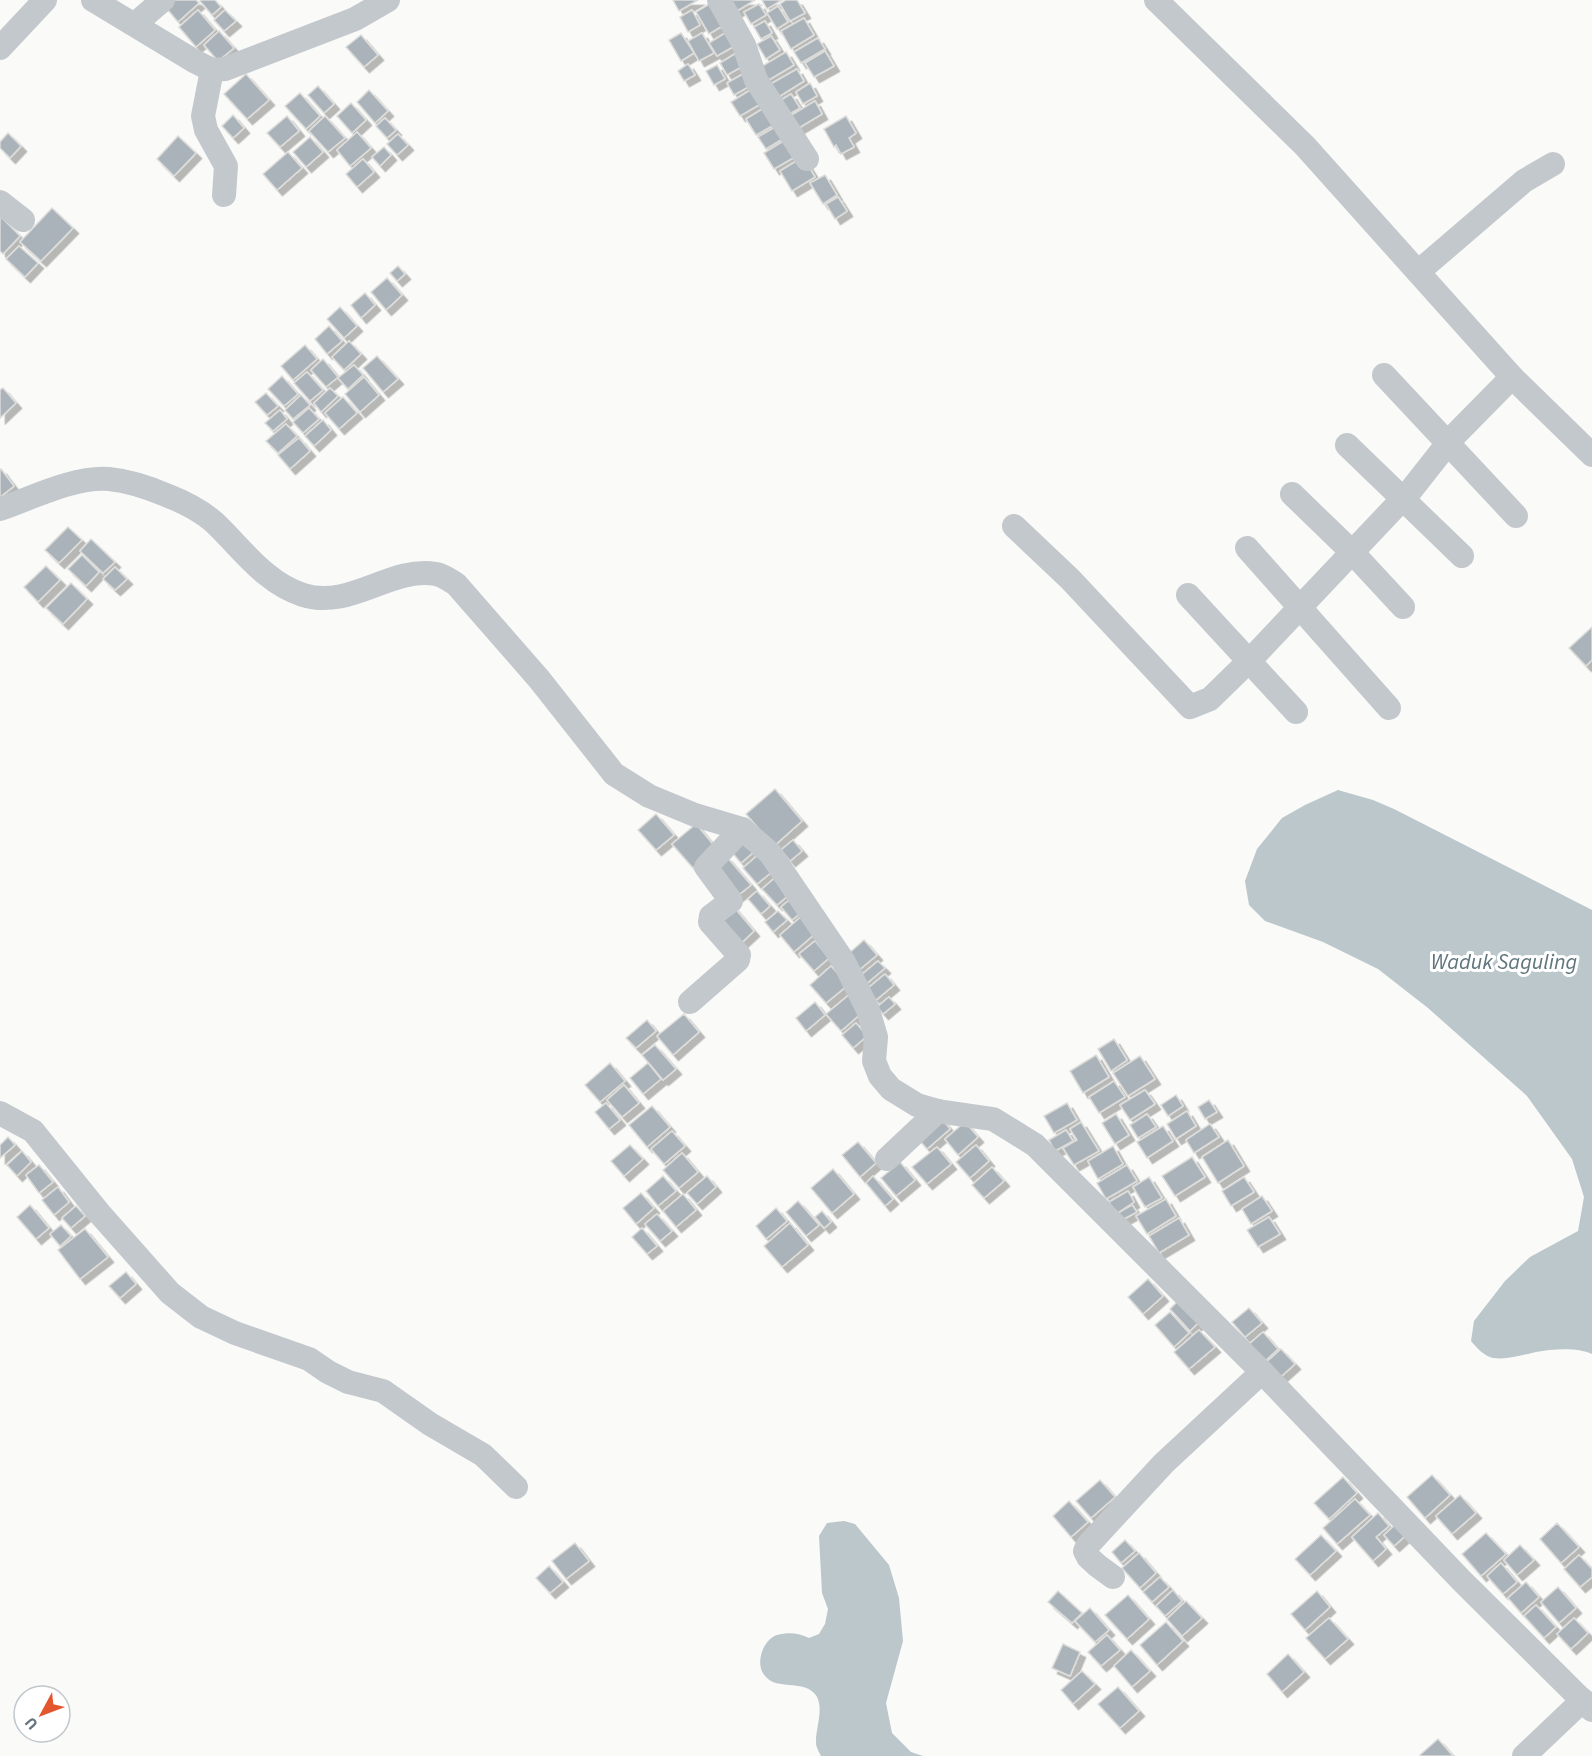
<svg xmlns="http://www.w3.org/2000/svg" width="1592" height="1756" viewBox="0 0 1592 1756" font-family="'Source Sans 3',sans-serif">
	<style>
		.water { fill: #bbc7cb }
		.building { fill: #aab3b9; stroke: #dcdcda; stroke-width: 1.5; filter: url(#shadow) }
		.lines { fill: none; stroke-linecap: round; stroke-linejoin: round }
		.minor { stroke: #c3c8cc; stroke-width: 24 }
		.labels { text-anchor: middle; stroke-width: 6; stroke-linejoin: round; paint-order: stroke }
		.water-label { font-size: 22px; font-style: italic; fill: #60757c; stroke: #fff }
	</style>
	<defs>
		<filter id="shadow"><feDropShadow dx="5.5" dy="5.5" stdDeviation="0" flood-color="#0004"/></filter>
	</defs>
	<rect width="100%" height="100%" fill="#fafaf8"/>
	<!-- water -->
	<g class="water">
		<path d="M 1338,790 L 1373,800 L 1394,809 L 1592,910 L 1592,1354 C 1577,1347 1552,1349 1536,1352 C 1522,1355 1508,1360 1493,1358 C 1484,1356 1477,1348 1471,1341 L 1474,1321 L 1505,1281 L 1530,1257 L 1578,1231 L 1584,1197 L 1572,1159 L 1527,1096 L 1428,1008 L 1378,969 L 1323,942 L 1265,921 L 1249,905 L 1245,881 L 1257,849 L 1282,818 L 1305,805 Z"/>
		<path d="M 844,1521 L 855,1524 L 889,1565 L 899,1598 L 903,1641 L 886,1703 L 892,1733 L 911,1752 L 923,1756 L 821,1756 C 819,1752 816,1747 816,1743 C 815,1729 826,1705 814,1693 C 801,1680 778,1690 766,1677 C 754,1666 762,1640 777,1635 C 789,1632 799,1633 809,1638 L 819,1634 L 825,1624 L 828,1609 L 822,1593 L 819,1536 L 827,1523 Z"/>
	</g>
	<!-- building -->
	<g class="building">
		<polygon points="167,0 196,0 199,3 178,22 163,4"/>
		<polygon points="201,0 215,0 221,7 212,15 200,1"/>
		<polygon points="673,0 698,0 679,11"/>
		<polygon points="716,0 729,22 709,34 696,12"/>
		<polygon points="724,0 755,0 732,14"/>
		<polygon points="762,0 782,0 767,9"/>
		<polygon points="786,0 797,0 805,13 790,21 780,4"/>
		<polygon points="759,4 766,15 751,24 744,12"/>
		<polygon points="778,6 788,22 777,29 767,13"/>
		<polygon points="198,10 215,30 196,47 179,27"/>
		<polygon points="225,10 236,21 224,31 214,20"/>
		<polygon points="692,10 700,25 688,32 680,17"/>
		<polygon points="804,18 814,35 791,49 781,31"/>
		<polygon points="765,21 772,33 761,39 754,27"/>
		<polygon points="730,30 738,44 717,56 709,43"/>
		<polygon points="219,31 234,48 218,61 204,45"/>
		<polygon points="681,33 694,53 681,61 669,40"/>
		<polygon points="702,33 714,53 699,61 688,41"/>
		<polygon points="361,35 378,55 364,67 346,47"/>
		<polygon points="771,36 780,50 766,59 757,44"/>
		<polygon points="818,38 825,49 801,63 794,52"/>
		<polygon points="825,51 834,66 814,77 805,63"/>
		<polygon points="738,52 745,65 727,75 720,63"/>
		<polygon points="786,52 794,65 767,81 759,68"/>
		<polygon points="688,64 695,75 684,81 678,71"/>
		<polygon points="717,65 725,79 714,85 706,71"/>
		<polygon points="797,69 804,81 777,98 769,85"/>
		<polygon points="750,70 757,82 734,95 727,83"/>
		<polygon points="246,74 269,100 247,119 224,94"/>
		<polygon points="810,83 817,96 803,104 796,92"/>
		<polygon points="318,86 334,104 324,113 308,95"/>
		<polygon points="755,87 764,102 740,116 731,102"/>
		<polygon points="369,90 388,111 375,123 357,102"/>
		<polygon points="300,93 320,116 306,129 285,106"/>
		<polygon points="791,94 800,108 784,117 776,103"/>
		<polygon points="815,101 822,114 797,129 790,116"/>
		<polygon points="351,103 366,120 352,133 337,116"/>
		<polygon points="771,104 781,121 756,135 746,119"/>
		<polygon points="233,115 244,128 233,138 222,126"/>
		<polygon points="287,116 299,131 280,147 267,133"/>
		<polygon points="325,116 345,138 328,152 309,131"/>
		<polygon points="846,116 856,133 849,138 854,147 841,154 836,145 834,147 824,129"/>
		<polygon points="385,118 396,130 387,138 376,126"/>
		<polygon points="782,123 789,135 766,149 758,137"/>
		<polygon points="357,132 371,148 350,166 337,150"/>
		<polygon points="8,133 21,146 10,158 0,148 0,142"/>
		<polygon points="398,134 408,145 397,155 387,144"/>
		<polygon points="178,136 196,153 174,176 157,159"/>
		<polygon points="310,137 323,152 306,167 293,152"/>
		<polygon points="790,137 800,154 774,169 764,153"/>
		<polygon points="384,147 391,155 380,166 372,157"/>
		<polygon points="288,152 302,168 277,190 263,174"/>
		<polygon points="803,157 815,177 792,191 780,171"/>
		<polygon points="363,159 374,172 357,187 346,174"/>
		<polygon points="825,175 837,195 823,204 810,183"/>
		<polygon points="838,197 847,211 835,219 826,204"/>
		<polygon points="52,208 73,228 41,261 20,242"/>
		<polygon points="0,216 20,236 3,254 0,251"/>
		<polygon points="19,246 38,263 25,277 6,259"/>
		<polygon points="398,266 405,274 397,281 390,273"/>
		<polygon points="387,278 402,295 386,310 371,292"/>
		<polygon points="365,293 375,305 361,318 351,305"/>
		<polygon points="340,307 357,326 344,338 327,319"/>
		<polygon points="329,326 342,341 327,354 315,339"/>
		<polygon points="349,341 361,354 344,370 332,357"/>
		<polygon points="305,345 317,359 293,380 281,366"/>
		<polygon points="377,356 398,379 383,392 363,368"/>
		<polygon points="323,359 338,377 326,387 311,370"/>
		<polygon points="354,365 363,375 348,389 338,378"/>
		<polygon points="307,372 323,390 310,401 294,383"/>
		<polygon points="282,376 298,394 284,406 268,389"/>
		<polygon points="364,377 379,395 360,412 345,394"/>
		<polygon points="3,388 16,403 0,418 0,390"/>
		<polygon points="330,388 338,396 321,412 314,403"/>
		<polygon points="266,393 278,406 267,415 255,402"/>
		<polygon points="301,395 310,405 293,419 285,410"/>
		<polygon points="343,397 357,413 339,429 325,413"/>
		<polygon points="309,408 319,419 303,433 293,422"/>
		<polygon points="280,410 287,419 273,431 265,423"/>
		<polygon points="323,420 331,430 314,446 305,436"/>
		<polygon points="286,424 297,436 278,453 266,441"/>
		<polygon points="299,438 310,451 290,469 278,455"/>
		<polygon points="1,469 14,486 0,497 0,470"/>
		<polygon points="68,527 82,540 59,563 45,550"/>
		<polygon points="91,539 115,562 103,573 80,551"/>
		<polygon points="82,555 99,572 86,586 68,569"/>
		<polygon points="46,566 60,580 38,602 24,587"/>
		<polygon points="115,567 127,579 115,590 103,579"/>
		<polygon points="71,583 87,599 63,624 46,608"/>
		<polygon points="1592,627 1592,660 1586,666 1569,648"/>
		<polygon points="775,789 802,821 774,846 746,814"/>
		<polygon points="656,814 674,835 656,850 638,830"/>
		<polygon points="696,824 716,848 693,868 672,844"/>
		<polygon points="745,837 756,850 741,863 730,850"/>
		<polygon points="793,840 802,851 790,861 781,850"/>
		<polygon points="759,854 773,871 757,884 743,868"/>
		<polygon points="726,856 751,885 736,897 712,868"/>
		<polygon points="777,876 791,893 777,905 762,889"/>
		<polygon points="757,891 770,906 761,914 748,899"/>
		<polygon points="793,897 804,910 792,920 781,907"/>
		<polygon points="733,906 754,931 738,946 716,921"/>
		<polygon points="778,911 787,920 773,932 765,922"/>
		<polygon points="803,915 817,932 794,952 780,935"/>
		<polygon points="864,940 877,955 859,970 847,955"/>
		<polygon points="815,941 829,958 814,971 799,954"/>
		<polygon points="878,961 885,968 866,984 860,976"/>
		<polygon points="831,966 848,985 826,1003 810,985"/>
		<polygon points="885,974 894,985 876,1000 867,989"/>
		<polygon points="850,994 864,1011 841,1031 826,1014"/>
		<polygon points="889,997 895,1004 883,1014 877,1007"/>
		<polygon points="815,1002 825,1015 806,1031 796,1018"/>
		<polygon points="684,1014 699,1032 673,1055 657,1036"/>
		<polygon points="647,1020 656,1031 636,1048 626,1038"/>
		<polygon points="856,1023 867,1036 853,1048 842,1035"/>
		<polygon points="1114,1039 1127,1060 1111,1071 1098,1049"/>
		<polygon points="655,1045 676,1069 663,1080 642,1055"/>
		<polygon points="1096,1055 1109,1077 1083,1093 1070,1071"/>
		<polygon points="1140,1056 1155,1079 1128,1096 1113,1073"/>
		<polygon points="610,1063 625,1081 600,1102 585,1085"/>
		<polygon points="648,1063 661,1079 643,1094 630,1078"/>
		<polygon points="1114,1081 1125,1097 1099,1113 1089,1097"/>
		<polygon points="624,1085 639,1103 622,1117 607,1100"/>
		<polygon points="1145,1090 1155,1104 1130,1120 1120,1105"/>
		<polygon points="1176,1095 1183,1106 1168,1116 1161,1105"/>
		<polygon points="1209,1100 1217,1112 1205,1119 1198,1107"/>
		<polygon points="606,1103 620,1120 609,1129 595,1112"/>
		<polygon points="1067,1103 1077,1120 1054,1133 1044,1116"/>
		<polygon points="652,1106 670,1127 647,1147 629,1125"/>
		<polygon points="1187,1111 1196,1126 1176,1139 1167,1124"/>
		<polygon points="1116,1114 1129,1135 1115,1144 1102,1123"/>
		<polygon points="1147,1114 1156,1127 1138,1138 1130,1125"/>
		<polygon points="939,1115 950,1129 927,1149 915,1135"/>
		<polygon points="965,1122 978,1137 958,1155 945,1139"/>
		<polygon points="1081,1122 1099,1151 1074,1165 1063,1148 1077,1140 1070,1129"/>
		<polygon points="1210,1124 1219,1137 1194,1153 1186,1140"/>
		<polygon points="1163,1126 1173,1141 1147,1158 1137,1142"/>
		<polygon points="1066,1130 1073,1141 1055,1151 1049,1140"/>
		<polygon points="672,1131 685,1146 664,1164 651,1149"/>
		<polygon points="8,1137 15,1145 0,1158 0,1145"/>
		<polygon points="1228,1140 1244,1166 1218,1183 1202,1157"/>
		<polygon points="858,1142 876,1163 860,1177 842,1155"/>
		<polygon points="630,1145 643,1159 624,1176 611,1161"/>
		<polygon points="976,1145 989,1161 970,1178 956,1162"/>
		<polygon points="1113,1146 1123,1164 1098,1179 1088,1161"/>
		<polygon points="937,1147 951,1164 927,1184 912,1167"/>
		<polygon points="22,1151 31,1162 17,1176 7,1165"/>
		<polygon points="682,1153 698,1172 679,1188 663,1170"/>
		<polygon points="1192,1157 1205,1177 1175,1196 1162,1176"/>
		<polygon points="900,1162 915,1180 896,1196 881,1178"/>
		<polygon points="39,1165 53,1182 39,1193 26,1175"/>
		<polygon points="1127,1165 1137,1181 1106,1199 1097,1183"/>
		<polygon points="992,1167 1004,1181 984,1198 972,1185"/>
		<polygon points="833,1169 854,1194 832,1213 811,1188"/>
		<polygon points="663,1176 676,1191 658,1206 646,1191"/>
		<polygon points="707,1176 716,1187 697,1204 687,1193"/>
		<polygon points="873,1176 893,1199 885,1206 866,1183"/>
		<polygon points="1149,1177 1162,1198 1145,1207 1133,1187"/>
		<polygon points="1244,1177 1254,1192 1231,1206 1222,1191"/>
		<polygon points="58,1187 69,1202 54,1215 42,1200"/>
		<polygon points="1128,1191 1134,1202 1116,1214 1109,1202"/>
		<polygon points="641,1193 654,1208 636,1224 623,1208"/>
		<polygon points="683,1194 696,1210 676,1227 663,1211"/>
		<polygon points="1262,1196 1272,1211 1251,1224 1242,1209"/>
		<polygon points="1166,1199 1176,1216 1147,1234 1136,1216"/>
		<polygon points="798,1201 819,1225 806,1236 786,1212"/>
		<polygon points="30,1205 49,1228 36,1239 17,1217"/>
		<polygon points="1132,1205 1137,1212 1122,1220 1118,1213"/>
		<polygon points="76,1206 85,1216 71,1228 62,1218"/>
		<polygon points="776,1208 787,1221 766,1239 756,1226"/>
		<polygon points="822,1211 831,1222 824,1228 815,1217"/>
		<polygon points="657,1214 672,1231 660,1241 645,1224"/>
		<polygon points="1269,1217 1280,1234 1258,1247 1247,1230"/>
		<polygon points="1179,1218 1189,1235 1159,1253 1149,1236"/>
		<polygon points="790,1223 808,1245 782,1267 764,1246"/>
		<polygon points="61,1225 71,1236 60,1246 50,1234"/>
		<polygon points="642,1228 657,1246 647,1254 632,1237"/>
		<polygon points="85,1229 108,1257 80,1279 58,1250"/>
		<polygon points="126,1272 136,1284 120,1298 109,1286"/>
		<polygon points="1148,1279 1163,1296 1143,1314 1128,1297"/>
		<polygon points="1178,1301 1198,1323 1190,1331 1170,1309"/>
		<polygon points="1249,1308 1262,1323 1245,1337 1232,1322"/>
		<polygon points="1170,1312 1189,1333 1174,1347 1155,1325"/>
		<polygon points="1199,1330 1215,1347 1189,1369 1174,1352"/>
		<polygon points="1263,1332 1278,1349 1263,1363 1247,1346"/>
		<polygon points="1281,1349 1295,1364 1275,1382 1261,1367"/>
		<polygon points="1432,1475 1450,1495 1425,1518 1407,1497"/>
		<polygon points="1343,1477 1357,1493 1329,1519 1314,1503"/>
		<polygon points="1100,1480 1115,1497 1091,1518 1076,1501"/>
		<polygon points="1460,1495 1476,1513 1452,1534 1436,1516"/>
		<polygon points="1355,1499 1370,1515 1337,1544 1323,1528"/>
		<polygon points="1069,1501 1088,1522 1071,1537 1053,1516"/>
		<polygon points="1378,1513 1389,1526 1376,1537 1386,1549 1373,1561 1352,1537"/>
		<polygon points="1557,1523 1579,1547 1561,1563 1540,1539"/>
		<polygon points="1395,1525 1405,1536 1394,1546 1384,1535"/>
		<polygon points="1486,1533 1506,1554 1481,1576 1462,1554"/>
		<polygon points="1321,1535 1336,1551 1310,1575 1295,1559"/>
		<polygon points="1125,1540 1135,1551 1121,1563 1112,1552"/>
		<polygon points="575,1543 589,1561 566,1579 552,1561"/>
		<polygon points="1520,1545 1534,1560 1517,1575 1504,1560"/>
		<polygon points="1139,1553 1156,1573 1140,1588 1122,1568"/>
		<polygon points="1579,1555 1592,1569 1592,1577 1580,1587 1564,1569"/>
		<polygon points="1501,1563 1517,1582 1503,1594 1487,1576"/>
		<polygon points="549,1566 563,1582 550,1593 536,1578"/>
		<polygon points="1160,1577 1169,1587 1152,1602 1143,1592"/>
		<polygon points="1526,1582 1539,1597 1521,1613 1508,1598"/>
		<polygon points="1558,1587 1576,1608 1559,1623 1541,1602"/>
		<polygon points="1173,1590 1182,1601 1165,1616 1156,1606"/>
		<polygon points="1058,1591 1082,1613 1072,1623 1048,1602"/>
		<polygon points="1317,1591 1330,1607 1305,1630 1291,1614"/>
		<polygon points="1128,1595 1149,1619 1127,1639 1105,1615"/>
		<polygon points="1186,1601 1202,1618 1182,1636 1167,1619"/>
		<polygon points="1536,1605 1556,1627 1544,1638 1524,1616"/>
		<polygon points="1090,1608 1109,1630 1095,1642 1075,1621"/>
		<polygon points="1329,1618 1348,1639 1325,1659 1306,1638"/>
		<polygon points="1574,1618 1588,1633 1571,1649 1557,1634"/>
		<polygon points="1166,1622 1183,1641 1157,1665 1140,1645"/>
		<polygon points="1107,1635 1120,1650 1101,1666 1088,1652"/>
		<polygon points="1063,1644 1080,1652 1070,1676 1052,1668"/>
		<polygon points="1131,1650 1150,1671 1132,1687 1114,1666"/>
		<polygon points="1288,1654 1304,1672 1282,1692 1267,1674"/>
		<polygon points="1082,1671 1095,1684 1073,1704 1061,1690"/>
		<polygon points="1118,1687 1139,1711 1120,1728 1098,1704"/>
		<polygon points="1438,1739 1453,1756 1421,1756 1420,1755"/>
	</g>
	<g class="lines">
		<!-- minor -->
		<g class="minor">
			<polyline points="93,0 194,61 212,70 225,69 355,19 388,0"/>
			<polyline points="719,0 744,45 756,80 807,159"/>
			<polyline points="1156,0 1305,146 1512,377 1592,455"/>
			<polyline points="135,24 163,0"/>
			<polyline points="0,48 45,0"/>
			<polyline points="212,70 203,116 206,130 226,166 224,195"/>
			<polyline points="0,202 23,220"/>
			<polyline points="1418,272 1524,181 1553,164"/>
			<polyline points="1384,375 1516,516"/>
			<polyline points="1347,445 1462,556"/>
			<polyline points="1292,494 1352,552 1403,607"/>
			<path d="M 0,509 C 32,498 75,476 109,479 C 129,481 147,487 166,495 C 184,502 206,513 220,528 C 245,553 268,584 303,595 C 351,610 390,566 436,574 C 443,575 449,580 456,584 L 539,679 L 614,774 L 649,796 L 695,815 L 742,829 L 770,853 L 844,962 L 868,1010 L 876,1037 L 874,1061 L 880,1076 L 891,1089 L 917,1105 L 938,1111 L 993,1119 L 1035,1145 L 1262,1372 L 1462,1581 L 1592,1710"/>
			<polyline points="1014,526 1070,579 1190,707 1210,699 1253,657 1411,490 1452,438 1512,377"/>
			<polyline points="1247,548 1389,708"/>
			<polyline points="1188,595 1296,712"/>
			<polyline points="690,1002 738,960 739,955 710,922 711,916 731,901 706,867 742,829"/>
			<polyline points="0,1113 33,1131 100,1214 170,1293 201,1317 235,1333 309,1359 328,1372 348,1382 383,1391 430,1424 483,1455 516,1487"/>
			<polyline points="887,1159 938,1111"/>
			<polyline points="1113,1577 1098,1566 1088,1557 1085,1551 1088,1545 1164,1463 1262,1372"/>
			<polyline points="1524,1756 1583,1700"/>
		</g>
	</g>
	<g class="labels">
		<!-- water labels -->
		<g class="water-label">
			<text x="1504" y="969">Waduk Saguling</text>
		</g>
	</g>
	<!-- north arrow -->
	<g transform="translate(42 1714) rotate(229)"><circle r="28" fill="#ffffff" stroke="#c1c8cd" stroke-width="1.5"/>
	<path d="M0-4.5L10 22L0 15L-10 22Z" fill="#e4572e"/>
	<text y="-9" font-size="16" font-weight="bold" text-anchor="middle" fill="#657683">U</text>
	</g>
</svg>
